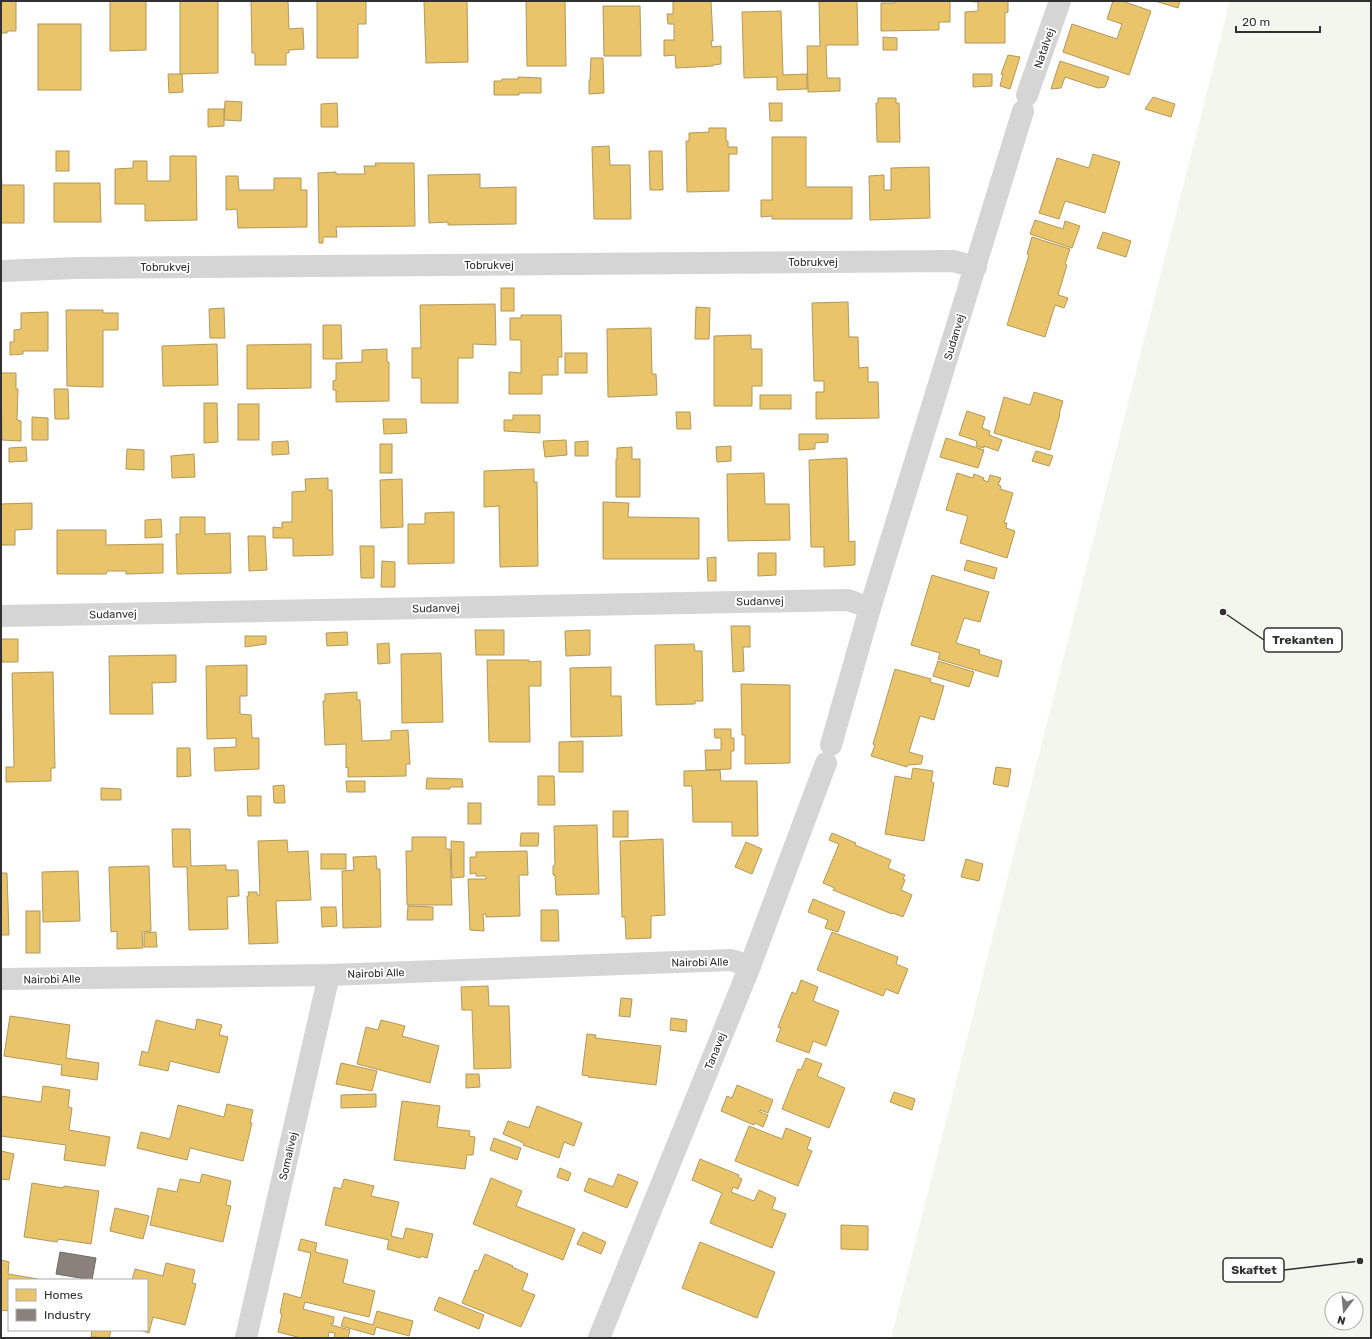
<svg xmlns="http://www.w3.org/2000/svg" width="1372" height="1339" viewBox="0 0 1372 1339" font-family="Rubik,sans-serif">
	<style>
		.green { fill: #f2f6ed; fill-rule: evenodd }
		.homes { fill: #e9c46a; stroke: #b29859 }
		.industry { fill: #8a817c; stroke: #6f6966 }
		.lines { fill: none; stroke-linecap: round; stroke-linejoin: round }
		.street { stroke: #d5d5d5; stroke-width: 22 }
		.labels { text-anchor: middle; stroke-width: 4; stroke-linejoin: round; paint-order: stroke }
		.street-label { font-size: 11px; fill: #313131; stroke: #fff }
		.leader { fill: none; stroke: #313131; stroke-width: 1.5 }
		.callout-dot { fill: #313131; stroke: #fff; stroke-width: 1.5 }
		.callout { fill: #fff; stroke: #313131; stroke-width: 1.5 }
		.callout-label { font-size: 12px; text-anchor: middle; font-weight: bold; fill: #313131 }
	</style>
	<rect width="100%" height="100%" fill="#fff"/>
	<!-- green -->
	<path class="green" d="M 1230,1 L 1371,1 L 1371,1338 L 891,1338 ZM 1332,1299 L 1356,1299 L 1356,1323 L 1332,1323 Z"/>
	<!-- homes -->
	<g class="homes">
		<polygon points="1,1 16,1 16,31 7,31 7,33 1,33"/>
		<polygon points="110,1 146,1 146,50 110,51"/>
		<polygon points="180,1 218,1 218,73 180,74"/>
		<polygon points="251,1 288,1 289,29 303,28 304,49 289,50 289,53 286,53 286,65 255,65 255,53 252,53"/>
		<polygon points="317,1 366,1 366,24 358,24 358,58 317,58"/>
		<polygon points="424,1 467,1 468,62 426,63"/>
		<polygon points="526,1 565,1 566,66 527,66"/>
		<polygon points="673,1 711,1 713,41 711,41 712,47 721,46 721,64 713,65 713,66 676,68 675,55 664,56 664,40 674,40 674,24 668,24 667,14 673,14"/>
		<polygon points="819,1 857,1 858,45 826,45 827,78 840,78 840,91 808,92 807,46 820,46"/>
		<polygon points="895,1 950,1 950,22 939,22 939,30 881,31 881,3 895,3"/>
		<polygon points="960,1 1008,1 1008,12 1005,13 1005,43 965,43 965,12 978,11 978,2"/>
		<polygon points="1113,1 1122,1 1151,11 1129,75 1063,52 1072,24 1117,39 1122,24 1107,19"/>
		<polygon points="1155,1 1180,1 1178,8"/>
		<polygon points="603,6 640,6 641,56 604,56"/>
		<polygon points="781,11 783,75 807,74 807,89 777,90 777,77 744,78 742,12"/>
		<rect x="38" y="24" width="43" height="66"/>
		<polygon points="883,37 897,38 897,50 883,50"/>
		<polygon points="1008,55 1020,57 1010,89 1000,86 1003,74 1001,74"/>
		<polygon points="591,58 603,58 604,93 589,94 589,80 590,80"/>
		<polygon points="1060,61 1109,77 1105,87 1098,88 1065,77 1061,88 1051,89"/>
		<polygon points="168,74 182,74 183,92 169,93"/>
		<polygon points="973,74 992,74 992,86 973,87"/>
		<polygon points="518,77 541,78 541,93 519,93 519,95 494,95 494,81 502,81 502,79 518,79"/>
		<polygon points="1153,97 1175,104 1171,117 1145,109"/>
		<polygon points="878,98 896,98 896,103 899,103 900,142 877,142 876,103 878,103"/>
		<polygon points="225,101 242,102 241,121 224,120"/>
		<polygon points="337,103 338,127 321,127 321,104"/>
		<polygon points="769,103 782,103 782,121 770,121"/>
		<polygon points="208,109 224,109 224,126 208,127"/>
		<polygon points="709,128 726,128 726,141 728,141 728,147 737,147 737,154 729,154 729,191 687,192 686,141 689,141 689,133 709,132"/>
		<polygon points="772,137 806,137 806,187 852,187 852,219 772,219 772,216 761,217 761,200 772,200"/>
		<polygon points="609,146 610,165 630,165 631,219 594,219 592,147"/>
		<rect x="56" y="151" width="13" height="20"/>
		<polygon points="649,151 662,151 663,190 650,190"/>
		<polygon points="1093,154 1120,162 1105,213 1065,201 1059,219 1039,213 1057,158 1089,168"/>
		<polygon points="170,156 196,156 197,220 145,221 145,204 115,204 115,169 133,168 133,161 147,161 147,181 170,181"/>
		<polygon points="375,163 414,163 415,226 336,227 337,237 323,237 323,243 319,243 318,173 336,172 336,174 365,174 364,166 376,166"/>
		<polygon points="929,167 930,218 870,220 869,176 884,175 884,190 891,190 891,168"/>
		<polygon points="1,168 2,185 24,185 24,223 1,223"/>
		<polygon points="480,174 480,188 516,187 516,224 448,225 448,222 429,223 428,175"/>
		<polygon points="226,176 238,176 239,190 274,190 274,178 301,178 301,190 307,190 307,227 238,228 237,209 226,210"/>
		<polygon points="54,183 100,183 101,222 54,222"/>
		<polygon points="1035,220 1063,229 1065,221 1080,226 1072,248 1030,234"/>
		<polygon points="1103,232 1131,241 1126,257 1097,248"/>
		<polygon points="1032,237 1070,249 1065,264 1067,265 1058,295 1068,298 1064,308 1055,305 1045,337 1007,325 1029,255 1027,254"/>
		<rect x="501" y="288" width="13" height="23"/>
		<polygon points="848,302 849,337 858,337 859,368 868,367 868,382 878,382 879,418 816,419 816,392 824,392 824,381 814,381 812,303"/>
		<polygon points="495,304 496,345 473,344 473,358 458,358 458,403 421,403 421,378 412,378 412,348 421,348 420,305"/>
		<polygon points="696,307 710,308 709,339 695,339"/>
		<polygon points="224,308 225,338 210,338 209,309"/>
		<polygon points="66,310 103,310 103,313 118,313 118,330 103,330 103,387 67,386"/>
		<polygon points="48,312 48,351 23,351 23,354 10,355 10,342 14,342 14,330 21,329 21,313"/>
		<polygon points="521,315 561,315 562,357 558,357 558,375 542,375 542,394 509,394 509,372 521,373 521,340 510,340 510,318 521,318"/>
		<polygon points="323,325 341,325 342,359 323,359"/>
		<polygon points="651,328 652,374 656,374 657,395 608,397 607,329"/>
		<polygon points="751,335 751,349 762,349 762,386 752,386 752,406 714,406 714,336"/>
		<polygon points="217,344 218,385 163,386 162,346"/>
		<polygon points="311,344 311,388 247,389 247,345"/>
		<polygon points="387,349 387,362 389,362 389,401 336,402 336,390 333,390 333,381 336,380 336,363 362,362 362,350"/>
		<rect x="565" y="353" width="22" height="20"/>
		<polygon points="1,373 16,373 16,389 18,389 17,420 21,421 21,441 2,440"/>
		<polygon points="54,389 68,389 69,419 55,419"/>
		<polygon points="1034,392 1063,401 1059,414 1060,414 1050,450 994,433 1004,397 1030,405"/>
		<rect x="760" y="395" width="31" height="14"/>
		<polygon points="204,403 217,403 218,442 204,443"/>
		<rect x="238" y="404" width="21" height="36"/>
		<polygon points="967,411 985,417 982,428 990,431 989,435 1002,440 998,451 984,446 984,448 976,446 977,441 959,435"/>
		<polygon points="676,412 690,412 691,429 677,429"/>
		<polygon points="513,415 540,415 540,433 504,431 504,420 513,420"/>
		<polygon points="32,417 48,418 48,440 32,440"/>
		<polygon points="383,419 406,419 407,433 384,434"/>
		<polygon points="799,434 828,434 828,442 815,443 815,449 799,450"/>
		<polygon points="946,438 984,450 978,468 940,457"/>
		<polygon points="566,440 567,455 545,457 543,441"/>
		<polygon points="288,441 289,454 272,455 272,442"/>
		<polygon points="588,441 588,456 575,456 575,442"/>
		<rect x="380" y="444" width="12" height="29"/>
		<polygon points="731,446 731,461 717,462 716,447"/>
		<polygon points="26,447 27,461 9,462 9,448"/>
		<polygon points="632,447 632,459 640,459 640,497 616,497 616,459 617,459 617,448"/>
		<polygon points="127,449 144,450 144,470 126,469"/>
		<polygon points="1036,451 1053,456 1049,466 1032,461"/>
		<polygon points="194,454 195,477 172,478 171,456"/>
		<polygon points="847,458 849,542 855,541 855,565 824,567 824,547 811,547 809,460"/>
		<polygon points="534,469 534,482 537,482 538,566 500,567 499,506 484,507 484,471"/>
		<polygon points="764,473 765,504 789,504 790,540 728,541 727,474"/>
		<polygon points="957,473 973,478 974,474 984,478 983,480 988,482 990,475 1001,478 998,485 1001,486 1000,489 1013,493 1004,523 1007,523 1006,528 1015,531 1007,558 960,543 968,516 946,510"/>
		<polygon points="328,478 328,490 332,490 333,555 293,556 293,538 273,538 273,527 282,528 282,522 292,522 292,492 306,491 305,479"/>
		<polygon points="402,479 403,527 381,528 380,480"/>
		<polygon points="603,502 629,503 628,517 699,518 699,559 603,559"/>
		<polygon points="32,503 32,529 15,530 15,545 1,545 1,504"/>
		<polygon points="454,512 454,563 408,564 408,524 425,524 425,513"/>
		<polygon points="180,517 205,517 205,534 230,533 231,573 177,574 176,534 180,534"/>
		<polygon points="161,519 162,537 145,538 145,520"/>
		<polygon points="57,530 106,530 106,545 163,544 163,573 126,574 126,571 107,571 106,574 57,574"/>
		<polygon points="248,536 265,536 267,570 249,571"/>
		<polygon points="360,546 374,546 374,578 361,578"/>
		<polygon points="758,553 776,553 776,575 758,576"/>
		<polygon points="716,557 716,581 708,581 707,558"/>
		<polygon points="967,560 997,568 994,579 964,570"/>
		<polygon points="382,561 395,562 395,587 381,587"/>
		<polygon points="932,575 989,592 980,622 964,618 956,643 980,650 979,654 1002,661 998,677 938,659 940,653 911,645"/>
		<polygon points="731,626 750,626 750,647 743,647 744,671 733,672"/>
		<polygon points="475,630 504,630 504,655 476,655"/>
		<polygon points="590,630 590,655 566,656 565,631"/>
		<polygon points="347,632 348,645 327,646 326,633"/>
		<polygon points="245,636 266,636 266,644 245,647"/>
		<polygon points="1,639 18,639 18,662 2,662"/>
		<polygon points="389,643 390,663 378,664 377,644"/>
		<polygon points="694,644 695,651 702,651 703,701 695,701 695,704 656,705 655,645"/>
		<polygon points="441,653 443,722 402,723 401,654"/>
		<polygon points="176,655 176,682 152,683 153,714 110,714 109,656"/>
		<polygon points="487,660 529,660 529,662 541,661 541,686 529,686 530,742 489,742"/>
		<polygon points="938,661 974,672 969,687 933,676"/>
		<polygon points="247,665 247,696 240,696 240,714 251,715 252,738 259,738 259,769 215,771 214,748 236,747 236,738 207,739 206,666"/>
		<polygon points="611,667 611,696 621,696 622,736 571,737 570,668"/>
		<polygon points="895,669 931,679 930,682 944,686 934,720 920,716 909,752 923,756 921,764 907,765 907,767 871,756 875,745 873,744"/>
		<polygon points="53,672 55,768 51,768 51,781 6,782 6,767 14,767 12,673"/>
		<polygon points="741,684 790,685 790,763 745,764 745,735 742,735"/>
		<polygon points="357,692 357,700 360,700 362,741 391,740 391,731 408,730 410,764 406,764 406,776 348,777 348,767 346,768 346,744 325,745 323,701 325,701 325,694"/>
		<polygon points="714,729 731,729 731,738 734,738 734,751 731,751 731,769 706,770 705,750 721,750 721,738 715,738"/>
		<polygon points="583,741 583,772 559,772 559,742"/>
		<polygon points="177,748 190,748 191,776 177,777"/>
		<polygon points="996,767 1011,769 1008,787 993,784"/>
		<polygon points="913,768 933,771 931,782 934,783 924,841 885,834 895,776 911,779"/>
		<polygon points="720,770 721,781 757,781 758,836 732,836 732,822 693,822 692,786 684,786 684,771"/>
		<polygon points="538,776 554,776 555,805 538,805"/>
		<polygon points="427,778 462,779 463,787 450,787 450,789 426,789"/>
		<polygon points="346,781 365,781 365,792 347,792"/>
		<polygon points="284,785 285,803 274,803 273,786"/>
		<polygon points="101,788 121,789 121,800 101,800"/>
		<polygon points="247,796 261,796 261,816 248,816"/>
		<rect x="468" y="803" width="13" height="21"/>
		<rect x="613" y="811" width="15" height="26"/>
		<polygon points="597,825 599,894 556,895 555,875 553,875 553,866 555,865 554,826"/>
		<polygon points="172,829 190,829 191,866 226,865 226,870 238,870 239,896 227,897 228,929 189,930 187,867 173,867"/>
		<polygon points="521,833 539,833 538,846 520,846"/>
		<polygon points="832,833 856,843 855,845 891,860 888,868 905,875 903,879 905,880 901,890 912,895 903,917 893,913 892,914 833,890 835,888 823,883 839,844 829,840"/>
		<polygon points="412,837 446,837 446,849 450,849 452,905 407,905 406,851 412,851"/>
		<polygon points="663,839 665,915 651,916 651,938 626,939 625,917 622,917 620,841"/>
		<polygon points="287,840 288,852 308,851 311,900 276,901 278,943 249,944 247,896 249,896 248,892 257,892 257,895 260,895 258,841"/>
		<polygon points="451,841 464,842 464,877 452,878"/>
		<polygon points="746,842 762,849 752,874 735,867"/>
		<polygon points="527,851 528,875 519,875 520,916 486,917 486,914 483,914 484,931 470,930 468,879 486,879 486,876 476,876 476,873 470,874 470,857 476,857 476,852"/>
		<rect x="321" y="854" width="25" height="15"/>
		<polygon points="376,856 377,869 380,869 381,927 343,928 342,871 354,870 353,857"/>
		<polygon points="966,859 983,864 979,881 961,877"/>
		<polygon points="149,866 151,931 142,932 143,948 117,949 117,931 111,932 109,867"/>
		<polygon points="78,871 80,921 43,922 42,872"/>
		<polygon points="1,873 7,873 9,935 1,935"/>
		<polygon points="813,899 845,912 838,932 825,928 828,920 808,912"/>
		<polygon points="408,906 433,907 433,920 407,920"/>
		<polygon points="321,907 336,907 337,926 322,927"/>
		<polygon points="541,910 558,910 559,941 541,941"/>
		<rect x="26" y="911" width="14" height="42"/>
		<polygon points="156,932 157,947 144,947 144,933"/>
		<polygon points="832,932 898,957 896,964 908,969 898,994 886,989 883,996 817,970"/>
		<polygon points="801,980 818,987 813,1001 839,1011 826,1046 813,1041 809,1053 776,1041 781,1028 778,1027 792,992 796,994"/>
		<polygon points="488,986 489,1006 509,1006 511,1068 474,1069 472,1010 462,1010 461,987"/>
		<polygon points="621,998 632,999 630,1017 619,1016"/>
		<polygon points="10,1016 70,1025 66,1058 99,1063 97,1080 61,1075 62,1065 4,1056"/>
		<polygon points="671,1018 687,1020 686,1032 670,1030"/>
		<polygon points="197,1019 222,1025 219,1035 228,1037 219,1073 170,1061 168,1071 139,1065 142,1051 148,1053 156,1020 195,1030"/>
		<polygon points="381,1020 405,1026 402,1036 439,1046 430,1083 357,1064 366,1027 378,1030"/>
		<polygon points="587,1034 596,1035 595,1038 661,1046 656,1085 588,1077 589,1076 582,1075"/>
		<polygon points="806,1058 822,1064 817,1076 845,1088 829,1128 782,1109 798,1069 801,1070"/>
		<polygon points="341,1063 377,1071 372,1091 336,1084"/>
		<polygon points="466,1074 479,1074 480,1087 466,1088"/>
		<polygon points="737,1085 773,1100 768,1113 760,1110 760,1112 768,1115 763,1127 755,1123 754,1125 721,1111 727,1096 732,1098"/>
		<polygon points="43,1086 70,1090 68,1107 72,1108 69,1130 110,1137 105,1166 64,1160 66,1145 1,1136 1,1096 41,1102"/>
		<polygon points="894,1092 915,1099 912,1110 890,1102"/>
		<polygon points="376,1094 376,1107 341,1108 341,1095"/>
		<polygon points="402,1101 440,1106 437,1127 470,1131 469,1136 475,1137 473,1155 467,1155 465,1169 394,1160"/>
		<polygon points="227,1104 253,1110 250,1123 252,1123 243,1161 190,1148 187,1160 137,1148 141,1132 170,1139 178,1105 224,1117"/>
		<polygon points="537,1106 582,1123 574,1146 564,1142 559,1158 523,1145 524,1143 503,1134 508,1121 529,1128"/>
		<polygon points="749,1126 782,1139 786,1128 811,1138 807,1149 812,1151 798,1186 735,1161"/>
		<polygon points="494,1138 521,1148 517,1160 490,1150"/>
		<polygon points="1,1151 14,1154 9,1180 1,1179"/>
		<polygon points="700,1159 739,1175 738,1177 742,1179 738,1189 733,1187 731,1192 754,1201 759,1190 776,1198 772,1209 786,1214 772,1248 710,1223 722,1193 692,1180"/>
		<polygon points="560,1168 571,1173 568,1181 557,1177"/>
		<polygon points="202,1174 231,1181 226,1205 231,1206 223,1242 150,1225 158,1188 177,1192 180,1179 200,1183"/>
		<polygon points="618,1174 638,1182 627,1208 584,1191 589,1178 613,1187"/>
		<polygon points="491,1178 522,1191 516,1206 575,1229 563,1260 473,1224"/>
		<polygon points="344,1179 374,1186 371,1196 399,1202 391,1236 403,1239 406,1228 433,1234 427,1258 421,1256 420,1258 387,1249 389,1240 325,1225 334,1187 341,1189"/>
		<polygon points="32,1183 63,1188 64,1186 99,1191 91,1244 58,1239 57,1242 24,1237"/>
		<polygon points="115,1208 149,1216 143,1239 110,1231"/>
		<polygon points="841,1225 868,1226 868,1250 841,1249"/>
		<polygon points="583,1232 606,1242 601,1254 577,1244"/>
		<polygon points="301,1239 317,1243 315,1252 348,1260 343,1283 375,1291 369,1317 305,1302 303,1309 334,1317 333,1324 331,1323 331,1325 350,1330 348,1338 334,1338 335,1333 329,1332 328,1338 301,1338 278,1332 282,1314 280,1313 284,1293 301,1298 311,1253 298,1250"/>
		<polygon points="700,1242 775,1272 757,1318 682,1288"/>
		<polygon points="485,1254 513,1266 512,1267 528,1274 522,1290 535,1295 521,1327 462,1303 475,1270 478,1271"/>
		<polygon points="1,1260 9,1262 8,1274 38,1279 38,1280 9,1280 9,1311 1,1310"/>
		<polygon points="166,1263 195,1270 192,1283 196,1284 185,1325 153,1317 149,1333 140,1330 147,1330 147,1280 132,1280 135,1269 163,1276"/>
		<polygon points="439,1297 484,1315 479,1329 434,1310"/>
		<polygon points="377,1311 413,1321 409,1336 376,1327 374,1335 341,1326 344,1317 373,1325"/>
		<polygon points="92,1330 111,1330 109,1338 91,1337"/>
	</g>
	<!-- industry -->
	<polygon class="industry" points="60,1252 96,1258 92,1280 56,1274"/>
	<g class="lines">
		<!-- street -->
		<g class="street">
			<polyline points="1027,95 1060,1"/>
			<polyline points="1,271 75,268 953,261 976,267"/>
			<polyline points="1,616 848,600 870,608"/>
			<polyline points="831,745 870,608 1023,111"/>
			<polyline points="1,979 329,975 731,960 750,966"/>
			<polyline points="246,1338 329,975"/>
			<polyline points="599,1338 750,966 826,763"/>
		</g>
	</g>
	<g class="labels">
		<!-- street labels -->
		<g class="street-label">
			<text transform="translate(1044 48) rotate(-71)" y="4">Natalvej</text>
			<text x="813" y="266">Tobrukvej</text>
			<text x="489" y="269">Tobrukvej</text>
			<text x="165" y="271">Tobrukvej</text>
			<text transform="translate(954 337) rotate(-73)" y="4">Sudanvej</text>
			<text transform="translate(760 601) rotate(-1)" y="4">Sudanvej</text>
			<text transform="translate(436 608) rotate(-1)" y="4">Sudanvej</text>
			<text transform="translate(113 614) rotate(-1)" y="4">Sudanvej</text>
			<text transform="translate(700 962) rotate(-1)" y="4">Nairobi Alle</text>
			<text transform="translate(376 973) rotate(-2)" y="4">Nairobi Alle</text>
			<text transform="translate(52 979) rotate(-1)" y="4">Nairobi Alle</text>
			<text transform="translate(715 1051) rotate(-68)" y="4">Tanavej</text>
			<text transform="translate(288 1156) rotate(-77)" y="4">Somalivej</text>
		</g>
	</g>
	<!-- callouts -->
	<path class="leader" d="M1223 612L1264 640M1360 1261L1284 1270"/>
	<g class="callout-dot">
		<circle cx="1223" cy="612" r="4"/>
		<circle cx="1360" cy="1261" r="4"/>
	</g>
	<g class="callout">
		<rect x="1264" y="628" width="78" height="24" rx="4"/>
		<rect x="1223" y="1258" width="61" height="24" rx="4"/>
	</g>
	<g class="callout-label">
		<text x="1303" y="644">Trekanten</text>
		<text x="1254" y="1274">Skaftet</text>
	</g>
	<!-- border -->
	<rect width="1372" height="1339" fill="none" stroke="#313131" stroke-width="4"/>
	<!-- legend -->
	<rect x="8" y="1279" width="140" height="52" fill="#ffffff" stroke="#adadad"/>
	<rect x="16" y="1289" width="20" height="12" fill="#e9c46a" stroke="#adadad"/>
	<text x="44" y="1299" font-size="12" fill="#313131">Homes</text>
	<rect x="16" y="1309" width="20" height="12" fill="#8a817c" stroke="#adadad"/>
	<text x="44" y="1319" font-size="12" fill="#313131">Industry</text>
	<!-- north arrow -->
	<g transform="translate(1344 1311) rotate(196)"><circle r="19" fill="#ffffff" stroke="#adadad"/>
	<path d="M0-3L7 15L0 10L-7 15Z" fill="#797979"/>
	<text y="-6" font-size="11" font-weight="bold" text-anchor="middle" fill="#313131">N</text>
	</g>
	<!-- scale -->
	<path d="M1236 26v6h84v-6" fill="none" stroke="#313131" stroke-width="2"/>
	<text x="1242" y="26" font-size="12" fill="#313131" stroke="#ffffff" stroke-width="3" paint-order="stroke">20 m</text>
</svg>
